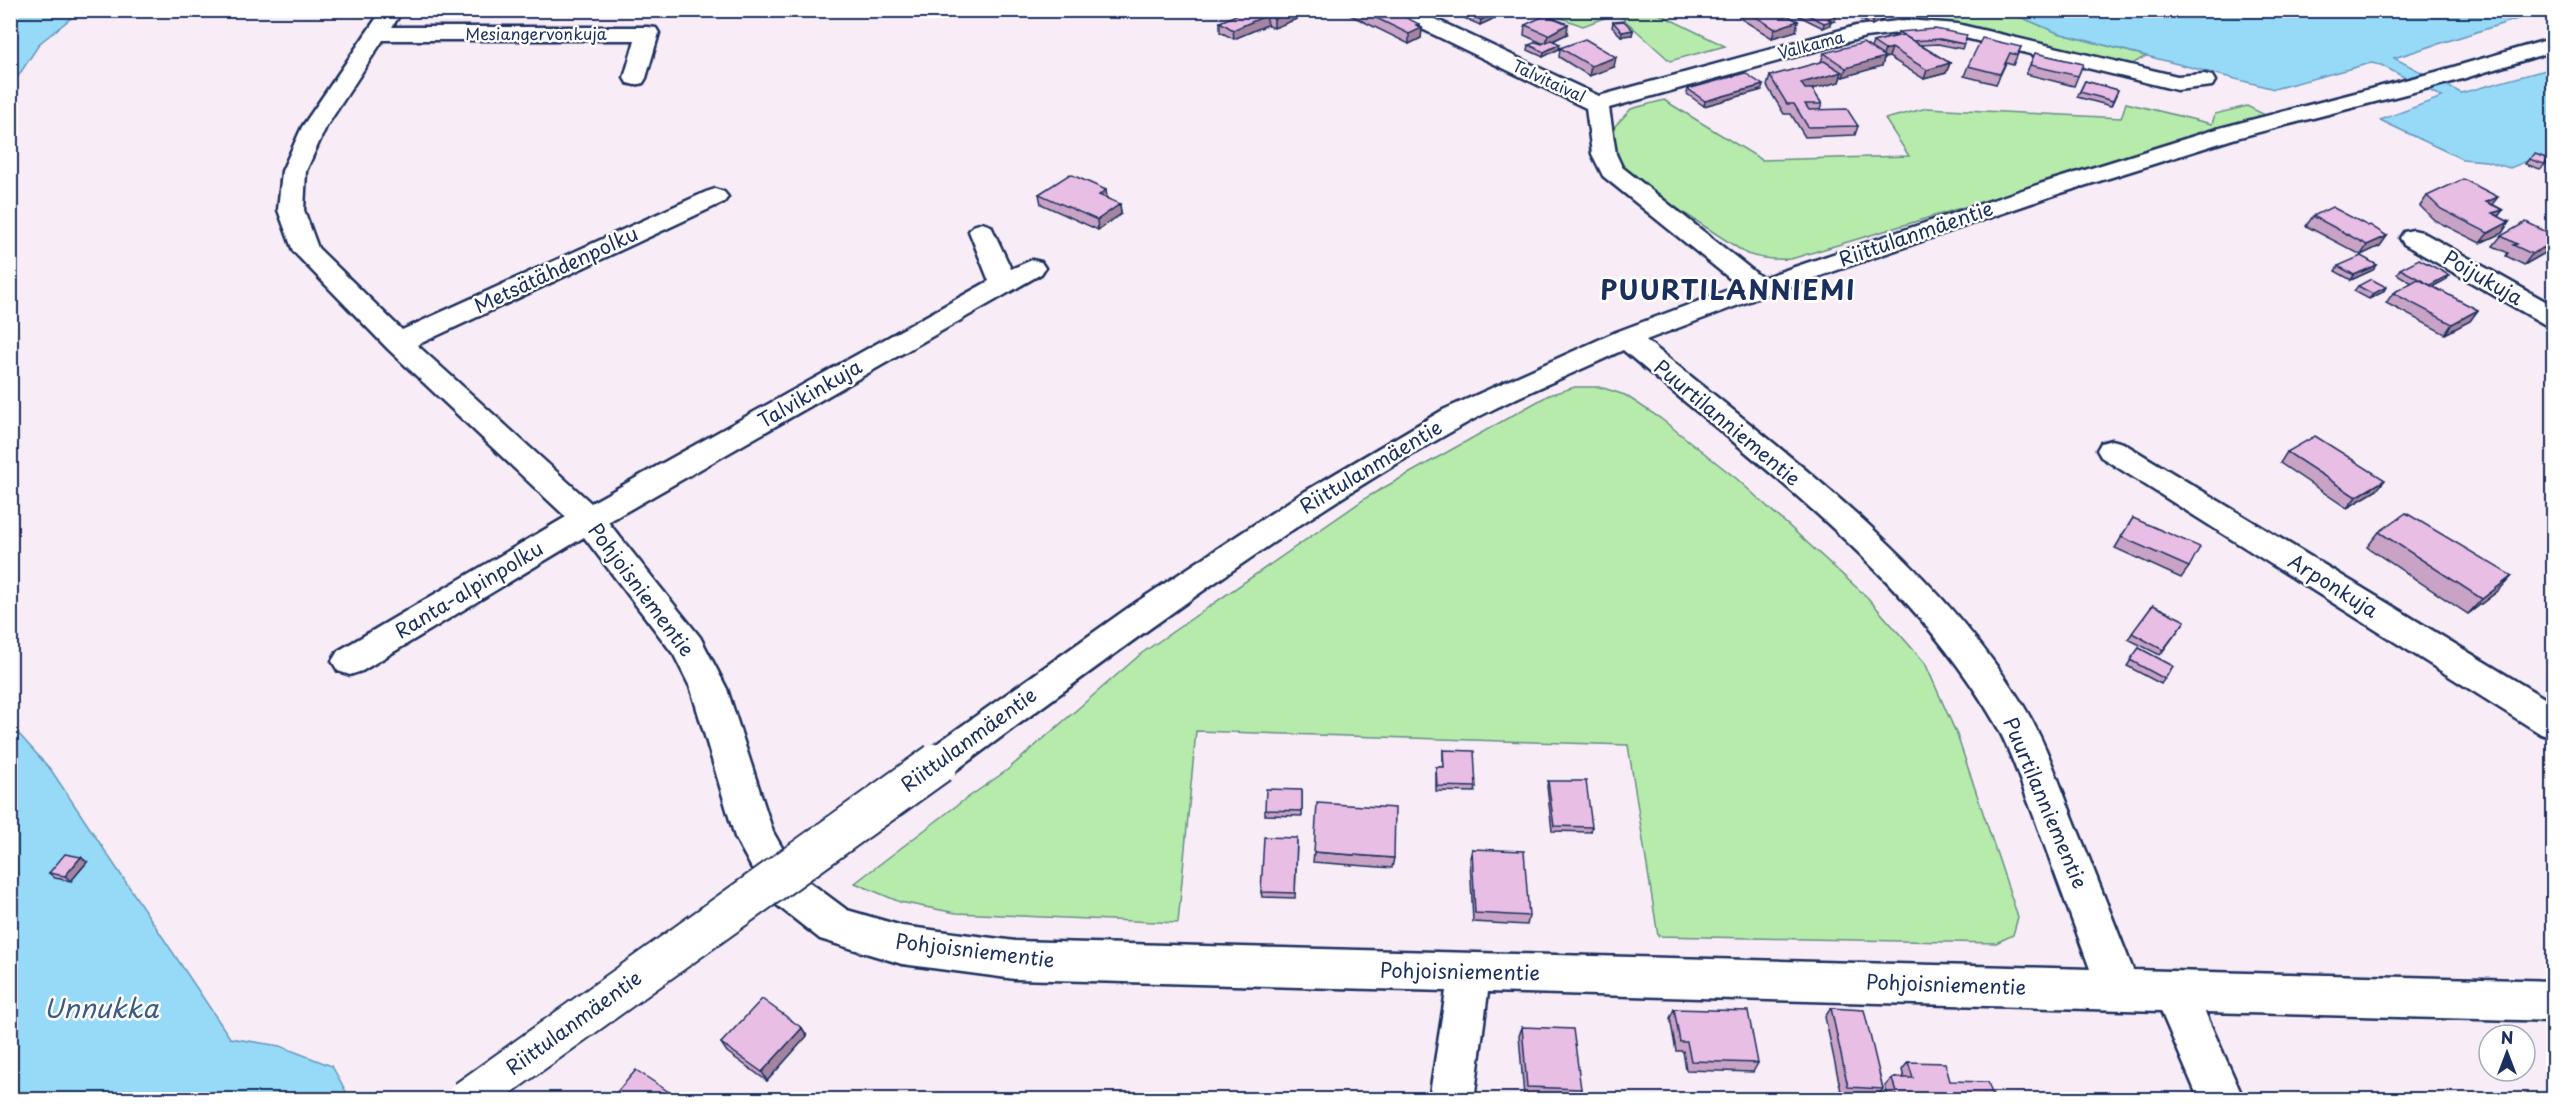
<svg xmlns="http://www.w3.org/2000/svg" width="2564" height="1110" viewBox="0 0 2564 1110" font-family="'Playpen Sans',sans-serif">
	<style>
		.green { fill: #b6ebac; stroke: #688d85; stroke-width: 1.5 }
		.water { fill: #96daf8; stroke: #6596ba; stroke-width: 1.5 }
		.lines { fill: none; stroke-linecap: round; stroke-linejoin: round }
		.minor-casing { stroke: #1b2f5e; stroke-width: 5 }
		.minor { fill: #fff; fill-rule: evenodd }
		.minor-bridge-casing { stroke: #1b2f5e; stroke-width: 44; stroke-linecap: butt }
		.minor-bridge { stroke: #fff; stroke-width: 40 }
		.wall { fill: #c8a3c5; stroke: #1b2f5e; stroke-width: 1.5 }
		.shaded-wall { fill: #a385a0; stroke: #1b2f5e; stroke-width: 1.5 }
		.building { fill: #e9bee5; stroke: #1b2f5e; stroke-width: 1.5 }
		.labels { text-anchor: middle; stroke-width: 5; stroke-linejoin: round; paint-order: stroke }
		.far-street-label { font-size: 16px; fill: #1b2f5e; stroke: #fff }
		.street-label { font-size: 20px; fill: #1b2f5e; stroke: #fff }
		.district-label { font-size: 26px; font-weight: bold; letter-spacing: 1.5px; fill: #1b2f5e; stroke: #fff }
		.near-water-label { font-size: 26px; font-style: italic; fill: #3a5a84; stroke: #fff }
	</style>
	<rect width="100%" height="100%" fill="#f8ecf7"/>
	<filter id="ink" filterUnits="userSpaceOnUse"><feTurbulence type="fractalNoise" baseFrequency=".0167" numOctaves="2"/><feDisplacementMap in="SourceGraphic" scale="12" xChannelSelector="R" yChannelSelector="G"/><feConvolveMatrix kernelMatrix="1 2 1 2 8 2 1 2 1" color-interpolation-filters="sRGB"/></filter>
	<g filter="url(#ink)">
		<!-- green -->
		<g class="green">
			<polygon points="1542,11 1653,11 1725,46 1670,61 1617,13 1583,26"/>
			<polygon points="1923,11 2006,11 2058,33 2146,56 2129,66 1907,16"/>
			<path d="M 1664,100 L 1762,160 L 1909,156 L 1885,119 L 1927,108 L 2121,118 L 2126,103 L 2212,124 L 2215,114 L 2247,106 L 2267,116 L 1791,259 C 1775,260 1762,259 1747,254 L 1638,183 L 1620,164 L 1613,143 L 1615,126 L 1631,109 Z"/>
			<polygon points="1575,387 1600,387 1625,395 1660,418 1737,479 1867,597 1925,663 1957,735 2018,917 2013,935 1996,943 1658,936 1628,745 1196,731 1178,923 956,913 900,902 855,883 960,803 1006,771 1142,653 1369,496 1549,395"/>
		</g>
		<!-- water -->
		<g class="water">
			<polygon points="11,10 80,11 40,43 11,87"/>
			<polygon points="2006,11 2543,11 2394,58 2461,93 2553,68 2553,166 2537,157 2510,168 2486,161 2462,159 2380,120 2442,97 2381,65 2371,63 2274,89 2058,33"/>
			<polygon points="10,724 51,770 230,1038 280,1046 332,1066 350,1099 11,1099"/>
		</g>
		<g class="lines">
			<defs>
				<g id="minor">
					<path d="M 382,10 L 403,10 L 392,27 L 648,27 L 656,28 L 659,33 L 646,78 L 643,83 L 635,85 L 627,83 L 624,78 L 635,40 L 383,40 L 326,127 L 306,171 L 304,210 L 318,248 L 402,330 L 706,192 L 715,189 L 724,192 L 728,197 L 724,202 L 417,345 L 591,503 L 989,281 L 969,231 L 973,226 L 982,223 L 991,226 L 1011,269 L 1032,260 L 1041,262 L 1045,268 L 1041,274 L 608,522 L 700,637 L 727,689 L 773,832 L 796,872 L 847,910 L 902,926 L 1015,941 L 2090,969 C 2071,916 2051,864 2032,811 C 2021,784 2012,754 1998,728 C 1909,572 1757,464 1623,350 C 1571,375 1513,397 1463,425 C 1283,526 1117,652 951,774 L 938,779 L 925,774 L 919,763 L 925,752 L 1135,603 L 1299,495 L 1443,410 L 1616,332 L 1739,286 L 1603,176 L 1592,154 L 1586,108 L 1391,14 L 1388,10 L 1416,10 L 1599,96 L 1856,26 L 1906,20 L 1957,24 L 2177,76 L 2204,74 L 2212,76 L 2215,81 L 2212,86 L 2177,90 L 1957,36 L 1906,32 L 1865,37 L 1609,108 L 1616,154 L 1622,167 L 1762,278 L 2040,184 L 2220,128 L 2436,72 L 2554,38 L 2554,51 L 2452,82 L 2236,138 L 2058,194 L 1768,294 L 1646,340 C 1781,451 1929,555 2023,705 C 2044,739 2057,777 2071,813 C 2092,865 2112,917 2133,970 L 2554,981 L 2554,1021 L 2205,1012 L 2244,1100 L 2199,1100 L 2161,1011 L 1488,992 L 1474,1100 L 1429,1100 L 1446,991 L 1015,979 L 902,964 L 820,939 L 768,898 L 735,837 L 691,689 L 674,655 L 584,537 L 362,671 L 350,675 L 338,671 L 332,661 L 338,651 L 566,517 L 388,349 L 293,251 L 278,210 L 282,171 L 302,127 Z"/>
					<polygon points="2413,230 2422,232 2554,306 2554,326 2544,324 2404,244 2400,238 2404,232"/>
					<polygon points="2112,440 2123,443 2554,704 2554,738 2541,734 2101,457 2097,450 2101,443"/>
				</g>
			</defs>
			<!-- minor casing -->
			<use href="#minor" class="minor-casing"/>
			<!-- minor -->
			<use href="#minor" class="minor"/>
			<defs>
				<polyline id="minor-bridge" points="467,1100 938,763"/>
			</defs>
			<!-- minor-bridge casing -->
			<use href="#minor-bridge" class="minor-bridge-casing"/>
			<!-- minor-bridge -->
			<use href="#minor-bridge" class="minor-bridge"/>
		</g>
		<!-- wall -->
		<g class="wall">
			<polygon points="1248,10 1299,18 1274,28 1267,25 1234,39 1220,32 1220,22"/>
			<polygon points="1340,10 1391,10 1422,28 1421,38 1409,44"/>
			<polygon points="1457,10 1493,10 1497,17 1480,25 1464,18 1465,14"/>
			<polygon points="1743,10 1776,10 1798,21 1796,31 1772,38 1741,19"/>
			<polygon points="1798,10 1826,10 1836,16 1835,21 1831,22 1830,25 1823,28 1799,16 1800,12"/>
			<polygon points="1845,10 1873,10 1884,15 1882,20 1872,25 1845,12"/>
			<polygon points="1613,22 1633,30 1632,35 1621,36 1612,27"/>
			<polygon points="1525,25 1567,34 1553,41 1559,49 1543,57 1528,50 1529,45 1544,44 1524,35"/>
			<polygon points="1898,32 1964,44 1962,49 1938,44 1920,45 1950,63 1946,73 1924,79 1889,57 1884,58 1882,66 1843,77 1841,76 1839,82 1812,89 1822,104 1820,110 1858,126 1855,135 1805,137 1791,114 1784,114 1767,86 1770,76 1821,62 1824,53 1871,48 1873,42 1897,36"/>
			<polygon points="2021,47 2013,65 2006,63 1996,84 1964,76 1968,66"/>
			<polygon points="1560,48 1614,67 1589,76 1559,57"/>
			<polygon points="2035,53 2083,64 2074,86 2026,74"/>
			<polygon points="2085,81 2118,90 2111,106 2077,97"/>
			<polygon points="1688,89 1762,90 1704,106 1687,94"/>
			<polygon points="2529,159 2549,159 2546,164 2540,169 2525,164"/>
			<polygon points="1106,190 1107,199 1120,204 1121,214 1098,230 1041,204 1039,194"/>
			<polygon points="2427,196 2492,204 2503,210 2498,216 2509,222 2502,233 2480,243 2434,220 2420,206"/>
			<polygon points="2313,216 2387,236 2380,246 2361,255 2306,226"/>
			<polygon points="2501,236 2552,249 2524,265 2506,256 2508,253 2493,246"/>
			<polygon points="2377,265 2373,270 2351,280 2335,271 2338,266"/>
			<polygon points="2400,269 2445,280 2432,287 2478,310 2470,321 2445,334 2386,303 2393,293 2412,283 2397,274"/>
			<polygon points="2358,286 2386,287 2383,292 2369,299 2354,291"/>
			<polygon points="2287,452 2377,490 2347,508 2280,463"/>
			<polygon points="2133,518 2189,567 2181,578 2115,548"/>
			<polygon points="2379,532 2512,576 2498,591 2468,614 2367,547"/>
			<polygon points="2153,605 2185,621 2160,655 2128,639"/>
			<polygon points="2139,648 2173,666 2161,684 2127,666"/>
			<polygon points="1443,750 1476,787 1475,792 1436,791 1436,767 1443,767"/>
			<polygon points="1548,781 1592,827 1591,832 1552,831 1547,786"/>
			<polygon points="1302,790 1302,816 1265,815 1265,810"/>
			<polygon points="1297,838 1295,898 1262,897 1261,892"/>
			<polygon points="1472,849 1529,916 1527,925 1473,922 1470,858"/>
			<polygon points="1314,852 1394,858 1392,868 1313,862"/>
			<polygon points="87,862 71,881 55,878 49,873"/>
			<polygon points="1831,1008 1883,1089 1876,1098 1842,1096 1825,1017"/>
			<polygon points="1674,1009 1758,1063 1753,1072 1686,1070 1683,1051 1676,1051 1670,1018"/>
			<polygon points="1522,1027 1581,1089 1578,1097 1524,1096 1519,1036"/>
			<polygon points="802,1028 807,1036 767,1081 727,1052 721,1043"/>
			<polygon points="1908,1062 1950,1081 1994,1100 1889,1100 1885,1086 1892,1078 1904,1078 1902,1070"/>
		</g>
		<!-- shaded-wall -->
		<g class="shaded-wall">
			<polygon points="1294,10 1299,10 1299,18 1274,28 1274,19"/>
			<polygon points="1497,12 1497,17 1480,25 1481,20"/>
			<polygon points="1267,15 1267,25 1234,39 1233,30"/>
			<polygon points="1884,15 1882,20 1872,25 1873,20"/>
			<polygon points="1836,16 1835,21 1831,22 1830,25 1823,28 1824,23 1828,19"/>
			<polygon points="1798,21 1796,31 1772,38 1775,29"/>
			<polygon points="1419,24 1419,29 1422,28 1421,38 1409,44 1409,34 1416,25"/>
			<polygon points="1568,24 1567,34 1546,44 1548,35"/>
			<polygon points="1633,30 1632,35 1621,36 1622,32"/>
			<polygon points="1560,44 1559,49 1543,57 1544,52"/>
			<polygon points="1892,48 1889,57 1884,58 1882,66 1843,77 1846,68 1882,57 1885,50"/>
			<polygon points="1616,57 1614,67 1589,76 1591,66"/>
			<polygon points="1950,63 1946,73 1924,79 1927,70"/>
			<polygon points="1842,72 1839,82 1798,93 1801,83"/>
			<polygon points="1763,85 1762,90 1704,106 1705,101"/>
			<polygon points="1106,190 1107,200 1099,195"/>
			<polygon points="2498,197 2490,207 2486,202"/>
			<polygon points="1120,204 1121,214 1098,230 1097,220"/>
			<polygon points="2503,210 2495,220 2492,213"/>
			<polygon points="2509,222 2502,233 2480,243 2488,233"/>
			<polygon points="2387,236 2380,246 2361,255 2367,245"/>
			<polygon points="2553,242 2553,247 2552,249 2524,265 2532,254"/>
			<polygon points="2377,265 2373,270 2351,280 2354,275"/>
			<polygon points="2449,275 2445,280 2426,290 2430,285"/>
			<polygon points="2386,287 2383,292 2369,299 2373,294"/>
			<polygon points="2478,310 2470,321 2445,334 2452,324"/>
			<polygon points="2385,480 2377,490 2347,508 2356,497"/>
			<polygon points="2512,576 2498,591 2468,614 2482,599"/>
			<polygon points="81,857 87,862 71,881 65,876"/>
			<polygon points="802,1028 807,1036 767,1081 762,1072"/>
		</g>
		<!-- building -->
		<g class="building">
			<polygon points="1248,10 1261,11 1294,10 1274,19 1267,15 1233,30 1220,22"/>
			<polygon points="1360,10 1391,10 1419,24 1416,25 1422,28 1409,34"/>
			<polygon points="1471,10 1493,10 1497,12 1481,20 1465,13"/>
			<polygon points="1745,10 1776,10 1798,21 1775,29"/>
			<polygon points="1802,10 1826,10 1836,16 1828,19 1831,21 1824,23 1800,11"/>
			<polygon points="1852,10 1873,10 1884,15 1873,20"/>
			<polygon points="1546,15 1568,24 1548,35 1525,25"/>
			<polygon points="1624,21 1633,30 1622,32 1613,22"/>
			<polygon points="1935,29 1967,35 1964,44 1940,39 1913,41 1898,32"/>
			<polygon points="1903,35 1950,63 1927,70 1892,48 1885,50 1873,42"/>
			<polygon points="1982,38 2021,47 2017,55 2010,53 2000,74 1968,66"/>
			<polygon points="1585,39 1616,57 1591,66 1560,48"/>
			<polygon points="1551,40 1560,44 1544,52 1529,45 1536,42 1542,44"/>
			<polygon points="1863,43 1885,57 1846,68 1824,53"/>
			<polygon points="2035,53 2083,64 2078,76 2030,65"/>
			<polygon points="1824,61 1842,72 1801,83 1805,89 1812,89 1822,104 1805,104 1809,110 1847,109 1858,126 1808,127 1794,104 1787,104 1770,76"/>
			<polygon points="1745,73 1763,85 1705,101 1688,89"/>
			<polygon points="2085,81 2118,90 2113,101 2080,92"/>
			<polygon points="2535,154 2549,159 2544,164 2529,159"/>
			<polygon points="1070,174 1106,190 1099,195 1120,204 1097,220 1039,194"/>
			<polygon points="2463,179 2498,197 2486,202 2503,210 2492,213 2509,222 2488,233 2441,209 2427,196"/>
			<polygon points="2332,207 2368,226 2370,225 2387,236 2367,245 2313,216"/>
			<polygon points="2526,222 2553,235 2553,242 2532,254 2513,245 2517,244 2501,236"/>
			<polygon points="2361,256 2377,265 2354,275 2338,266"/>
			<polygon points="2419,259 2449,275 2430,285 2400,269"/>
			<polygon points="2371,279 2386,287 2373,294 2358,286"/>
			<polygon points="2418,279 2478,310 2452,324 2393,293"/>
			<polygon points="2315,436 2385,480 2356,497 2287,452"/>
			<polygon points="2406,513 2512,576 2482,599 2379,532"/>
			<polygon points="2133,518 2200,547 2189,567 2121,537"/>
			<polygon points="2153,605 2185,621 2163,650 2132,633"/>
			<polygon points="2139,648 2173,666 2165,679 2130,660"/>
			<polygon points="1443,750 1474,751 1476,787 1437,786 1436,767 1444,767"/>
			<polygon points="1548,781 1586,781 1592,827 1554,826"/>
			<polygon points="1266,789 1302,790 1302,811 1265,810"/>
			<polygon points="1317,803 1395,808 1394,858 1314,852"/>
			<polygon points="1264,837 1297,838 1295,893 1261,892"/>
			<polygon points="1472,849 1524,851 1529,916 1475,913"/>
			<polygon points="65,854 81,857 65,876 49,873"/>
			<polygon points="762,999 802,1028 762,1072 721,1043"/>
			<polygon points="1831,1008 1864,1010 1883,1089 1848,1087"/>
			<polygon points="1674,1009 1748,1011 1758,1063 1691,1061 1687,1042 1680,1042"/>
			<polygon points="1522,1027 1573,1029 1581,1089 1527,1087"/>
			<polygon points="1908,1062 1945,1063 1950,1081 1988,1082 1994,1100 1898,1100 1892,1078 1913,1078"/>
			<polygon points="636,1070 681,1100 610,1100"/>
		</g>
	</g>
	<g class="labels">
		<!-- far-street labels -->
		<g class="far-street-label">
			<text x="536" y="40">Mesiangervonkuja</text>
			<text transform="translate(1811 45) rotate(-15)" y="6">Valkama</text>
			<text transform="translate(1549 81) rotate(25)" y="6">Talvitaival</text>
		</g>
		<!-- street labels -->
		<g class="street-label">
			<text transform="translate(1916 234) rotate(-19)" y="7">Riittulanmäentie</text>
			<text transform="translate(556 270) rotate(-25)" y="7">Metsätähdenpolku</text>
			<text transform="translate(2483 278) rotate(30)" y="7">Poijukuja</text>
			<text transform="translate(810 394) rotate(-30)" y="7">Talvikinkuja</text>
			<text transform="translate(1727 423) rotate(40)" y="7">Puurtilanniementie</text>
			<text transform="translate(1371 467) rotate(-31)" y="7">Riittulanmäentie</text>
			<text transform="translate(2333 586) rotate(32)" y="7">Arponkuja</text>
			<text transform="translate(469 590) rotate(-31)" y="7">Ranta-alpinpolku</text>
			<text transform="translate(641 590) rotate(53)" y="7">Pohjoisniementie</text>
			<text transform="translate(969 740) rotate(-36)" y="7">Riittulanmäentie</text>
			<text transform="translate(2045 803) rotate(67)" y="7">Puurtilanniementie</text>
			<text transform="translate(975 951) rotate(7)" y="7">Pohjoisniementie</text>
			<text transform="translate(1460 972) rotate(1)" y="7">Pohjoisniementie</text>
			<text transform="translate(1946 985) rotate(2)" y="7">Pohjoisniementie</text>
			<text transform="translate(574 1023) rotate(-36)" y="7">Riittulanmäentie</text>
		</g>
		<!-- district labels -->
		<g class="district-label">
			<text x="1728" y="300">PUURTILANNIEMI</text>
		</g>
		<!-- near-water labels -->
		<g class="near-water-label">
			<text x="101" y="1018">Unnukka</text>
		</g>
	</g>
	<!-- margin -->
	<rect width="2564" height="1110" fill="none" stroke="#fff" stroke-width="36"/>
	<rect x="18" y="18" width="2528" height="1074" fill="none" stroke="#1b2f5e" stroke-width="2" filter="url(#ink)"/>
	<!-- north arrow -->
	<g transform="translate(2507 1053)"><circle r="28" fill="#ffffff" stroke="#a4acbf" stroke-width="1.5"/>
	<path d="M0-4.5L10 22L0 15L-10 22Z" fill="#1b2f5e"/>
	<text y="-9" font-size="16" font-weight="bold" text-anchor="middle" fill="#1b2f5e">N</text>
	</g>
</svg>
